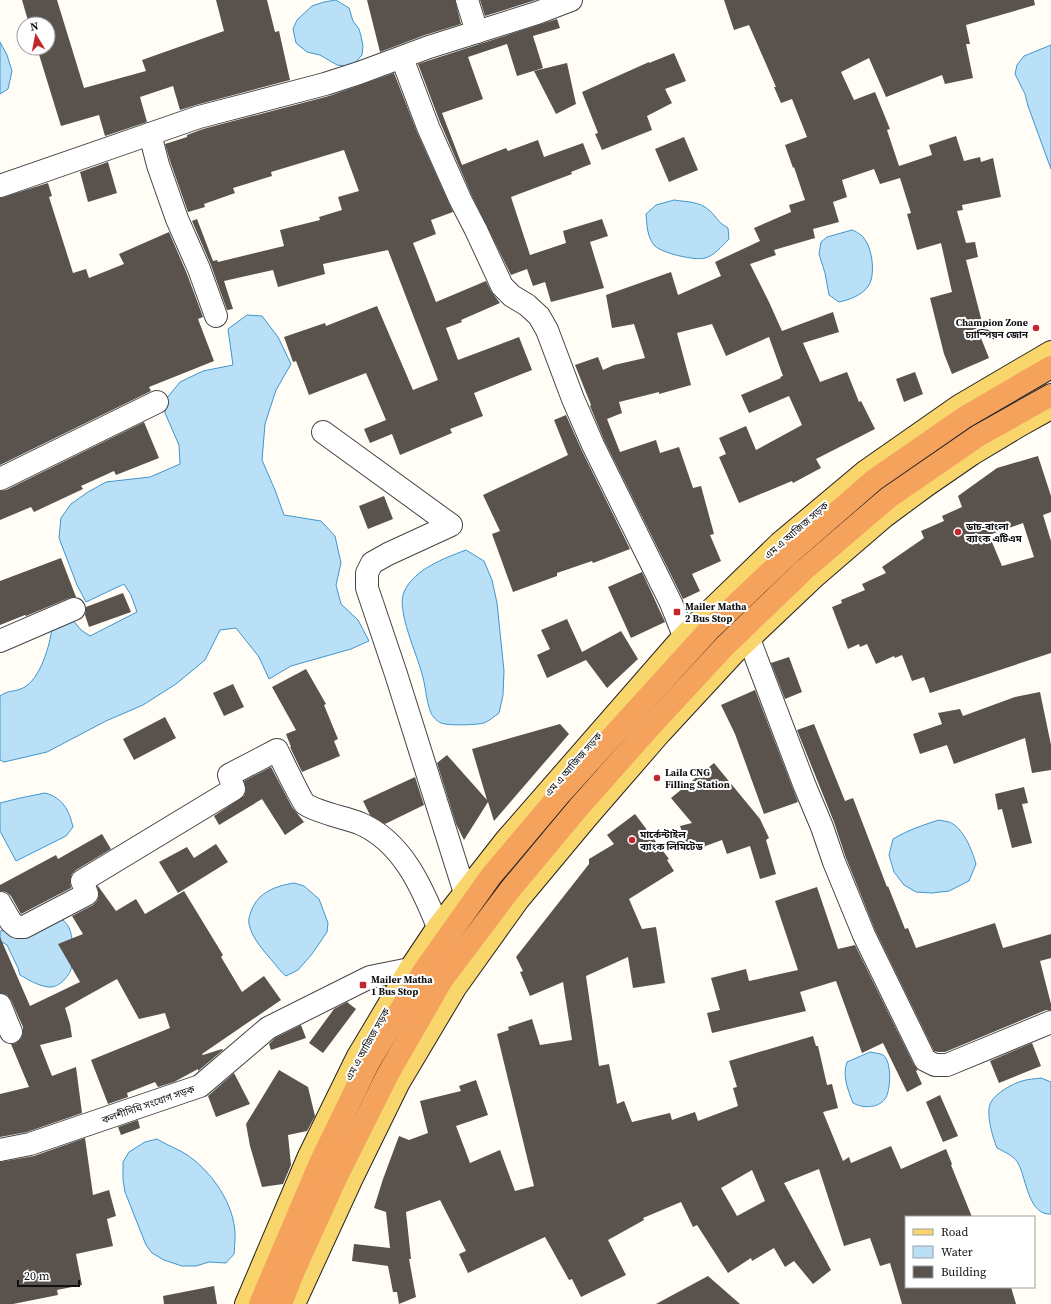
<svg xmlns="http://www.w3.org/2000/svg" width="1051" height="1304" viewBox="0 0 1051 1304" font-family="'Source Serif 4','Noto Sans Bengali',serif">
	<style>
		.water { fill: #b9e0f7; stroke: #3f96cf }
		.building { fill: #5a524d; fill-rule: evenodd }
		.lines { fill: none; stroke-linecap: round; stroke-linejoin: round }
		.minor-casing { stroke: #444; stroke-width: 24 }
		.major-casing { stroke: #222; stroke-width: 24 }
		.highway-casing { stroke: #222; stroke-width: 24 }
		.minor { stroke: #fff; stroke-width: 22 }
		.major { stroke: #f9d66b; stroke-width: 22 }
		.highway { stroke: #f5a25d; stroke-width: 22 }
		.poi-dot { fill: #c4262e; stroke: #fff; stroke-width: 1.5 }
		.labels { text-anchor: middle; stroke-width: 4; stroke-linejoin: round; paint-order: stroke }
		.poi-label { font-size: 10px; font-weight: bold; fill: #111; stroke: #fff; text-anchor: start }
		.street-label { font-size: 10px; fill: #111; stroke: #fff }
	</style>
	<rect width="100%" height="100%" fill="#fffdf5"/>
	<!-- water -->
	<g class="water">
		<polygon points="336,0 349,8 353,21 359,29 361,36 363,46 362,55 355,63 347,66 337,65 320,55 307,52 296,43 293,29 297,20 312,6 324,2"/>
		<polygon points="0,42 7,55 12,71 8,89 0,94"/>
		<polygon points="1051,45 1051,169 1028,106 1025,94 1015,74 1017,65 1024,56"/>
		<path d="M 674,200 C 686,202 700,201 710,211 C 718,218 716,221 728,228 L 729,239 C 722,246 714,256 705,258 C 695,261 662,253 655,246 C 647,238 647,225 646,214 L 656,205 Z"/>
		<path d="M 852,230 C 855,231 858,233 861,235 C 872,244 876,273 869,285 C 863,295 849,300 839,302 L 829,295 L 825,273 L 819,254 L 821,242 L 827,237 Z"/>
		<path d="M 247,315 L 262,316 L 278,337 L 291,364 L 276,390 L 265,424 L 262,460 L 275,490 L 284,515 L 321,521 L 335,536 L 341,563 L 336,585 L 341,604 L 358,620 L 369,641 L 351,649 L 291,666 L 269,679 L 259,657 L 236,628 L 220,630 L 205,660 L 176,684 L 143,705 L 106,721 L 47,752 L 4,762 L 0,760 L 0,696 C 8,690 15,692 23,688 C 40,680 50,645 52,628 L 72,619 L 81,630 L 90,636 L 137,612 L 131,595 L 124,584 L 86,602 L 77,585 L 59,538 L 61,518 L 71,504 L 88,492 L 106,482 L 150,477 L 180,464 L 179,445 L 165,413 L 166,399 L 180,382 L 203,371 L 233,365 L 228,329 Z"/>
		<path d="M 466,550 L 484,561 L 492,580 L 497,603 L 504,671 L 503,695 L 499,713 C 495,716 489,721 484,723 C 477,725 448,726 441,723 C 438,722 432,716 431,713 C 426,701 426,687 422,674 C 417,654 396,610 404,592 C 414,569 445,558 466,550 Z"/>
		<path d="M 45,793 C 63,798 69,810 73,827 L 66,836 L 16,861 L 0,831 L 0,803 L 20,798 Z"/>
		<path d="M 939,820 C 942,821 946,821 949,822 C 963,827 972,850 976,864 L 969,881 L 949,891 L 932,893 L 916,892 L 904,885 L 894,872 L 889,855 L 893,839 C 908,830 923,825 939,820 Z"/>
		<path d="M 294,883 L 304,886 L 319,899 L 328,923 L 327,932 L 312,954 L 298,970 L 286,976 C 281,972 278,968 274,963 C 265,952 252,939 249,924 C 248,919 250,914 252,909 C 259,892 276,886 294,883 Z"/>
		<path d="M 55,918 L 63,920 C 65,922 68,925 69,928 C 73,935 74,957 72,965 C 71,975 59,988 49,987 C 38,986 29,980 20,975 L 18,968 L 7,945 L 0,941 L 0,931 Z"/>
		<path d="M 870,1052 C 874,1053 879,1053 883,1055 C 892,1061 891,1091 885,1099 C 877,1109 862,1108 853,1103 C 848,1090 842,1076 847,1062 Z"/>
		<path d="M 1041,1078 L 1051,1082 L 1051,1214 C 1029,1216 1026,1179 1019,1165 C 1016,1157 1005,1152 997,1148 C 993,1138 985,1113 991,1102 C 996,1093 1012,1084 1022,1081 C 1028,1079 1035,1079 1041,1078 Z"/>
		<path d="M 157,1139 C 170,1147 182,1150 194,1160 C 217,1179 237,1210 235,1241 C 234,1245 235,1251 234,1254 C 232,1257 228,1260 226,1263 L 209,1262 L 196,1266 L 182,1266 L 164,1260 L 152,1253 L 146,1245 L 125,1192 L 123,1180 L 123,1162 L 129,1152 L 145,1142 Z"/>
	</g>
	<!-- building -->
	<g class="building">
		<polygon points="22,0 57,0 84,88 146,71 142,60 224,31 216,0 267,0 275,32 279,31 290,80 196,105 180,110 173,86 140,97 147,122 105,136 99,115 61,126 37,48 48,48 48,24 29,24"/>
		<polygon points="367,0 455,0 461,24 425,35 380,52"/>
		<polygon points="480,0 536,0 485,16"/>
		<polygon points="724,0 1034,0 1035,5 966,25 970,44 966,44 973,78 945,84 942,75 886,97 869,58 841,72 854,100 875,92 890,129 887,130 899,166 932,155 929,145 956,136 964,161 980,157 981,162 993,158 1001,197 962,205 963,210 957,211 966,243 975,242 978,257 966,260 982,322 975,323 989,358 952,374 944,354 930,298 952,292 941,243 917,250 907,214 911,213 900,178 880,184 874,169 842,180 847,197 833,202 839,222 813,229 815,238 774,250 776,255 750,264 769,302 782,331 833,312 839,332 803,343 820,382 847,372 859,402 861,401 875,429 816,459 821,468 793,483 792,481 739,503 719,457 726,454 719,438 746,426 756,450 802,425 789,396 749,413 741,395 781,378 780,377 783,376 769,337 726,356 712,324 677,333 691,385 659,394 659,392 619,402 622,413 607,419 620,452 656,440 660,453 679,447 693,488 701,486 714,534 710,535 721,561 692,574 700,591 683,599 604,440 590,406 591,405 575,365 598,357 603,370 614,365 645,358 634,324 612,328 606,295 671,272 678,295 721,276 715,262 760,241 754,228 791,212 789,205 805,200 794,167 793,168 785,145 807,137 792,99 781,103 774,87 776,87 749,25 734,30"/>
		<polygon points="557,19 560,28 533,36 543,68 517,76 507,44 468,57 483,99 442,113 462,165 506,148 508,151 538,140 544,157 583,143 591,164 571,172 572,174 511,197 530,255 566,243 563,231 602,219 608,236 590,242 604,288 551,302 545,282 533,286 527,269 511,275 471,194 440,122 418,64"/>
		<polygon points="674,53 686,81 665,89 672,103 647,116 652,130 602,150 595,134 598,133 582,92 649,62 649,63"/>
		<polygon points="567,63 576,104 556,114 534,71"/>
		<polygon points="394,73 417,132 453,212 431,220 436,234 413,243 436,302 486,281 491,291 500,303 461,320 462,322 446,328 458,360 519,337 532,370 474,393 483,416 450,429 452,433 400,455 392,434 370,443 364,429 386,420 366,373 309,395 296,361 293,362 284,337 325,323 326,326 377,306 413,390 438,380 388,250 323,264 325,274 278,287 273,270 224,281 233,309 227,310 211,265 192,221 197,219 213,261 217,260 218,262 284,246 280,230 320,220 319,217 342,210 338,197 359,191 344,150 271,172 272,176 233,188 235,193 204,204 205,207 188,212 170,161 165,144 187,137 187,135 203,129 329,96"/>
		<polygon points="684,137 698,170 669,182 655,149"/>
		<polygon points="108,162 117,193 88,202 80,172"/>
		<polygon points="48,183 52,196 49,197 73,273 86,269 89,278 124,264 119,254 169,232 187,274 203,317 198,319 214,361 149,387 151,391 0,465 0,198"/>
		<polygon points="915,372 923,394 904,402 896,379"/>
		<polygon points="566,415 582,451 630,549 593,563 592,561 557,573 557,576 513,592 492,534 500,531 483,495 568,455 554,420"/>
		<polygon points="144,422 159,458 116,475 114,471 81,486 83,489 34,512 31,507 0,520 0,491 6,490"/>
		<path d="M 1038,456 L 1051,496 L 1051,512 L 1043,515 L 1051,541 L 1051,653 L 930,693 L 924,677 L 912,681 L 902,655 L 895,658 L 894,656 L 876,664 L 867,644 L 860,647 L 859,644 L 848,649 L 832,607 L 842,603 L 841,600 L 865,590 L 862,584 L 886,573 L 882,567 L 924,538 L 921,531 L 944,521 L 942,516 L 962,507 L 958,496 L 997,468 ZM 1023,523 L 1034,557 L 1002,566 L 989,535 Z"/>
		<polygon points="384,496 393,519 368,529 359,506"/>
		<polygon points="61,558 76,597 69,598 26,616 25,615 0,625 0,581"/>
		<polygon points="642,572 665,622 631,638 608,587"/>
		<polygon points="123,593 131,612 89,627 85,615 86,607"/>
		<polygon points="567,619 582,652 621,631 638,659 607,688 586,660 547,678 537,655 550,649 541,630"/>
		<polygon points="789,657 802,692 785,699 771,663"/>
		<polygon points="306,669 326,704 324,705 338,739 334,741 340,756 302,772 290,747 291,747 286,734 296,730 272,687"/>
		<polygon points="233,684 244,707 224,716 213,693"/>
		<polygon points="755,690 798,802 764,814 735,734 721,705"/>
		<polygon points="1040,692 1051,745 1051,770 1032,773 1025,738 954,764 947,745 920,754 913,734 942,724 938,713 960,709 963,716 1015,697"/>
		<polygon points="165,717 176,738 134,760 123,739"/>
		<polygon points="560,724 569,734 494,821 488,802 464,840 456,824 437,763 447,755 487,800 472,749"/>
		<polygon points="814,724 845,801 853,798 887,887 888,886 905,929 908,928 916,948 995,923 1003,948 1051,934 1051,958 1040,961 1051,1004 1051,1010 1046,1010 945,1052 938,1052 934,1051 875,930 846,858 834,822 797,730"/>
		<polygon points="714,763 760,819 769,838 766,840 776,874 760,879 750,846 727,854 722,840 689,852 680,826 692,823 671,798"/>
		<polygon points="271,767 292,807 304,822 285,835 262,799 219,825 214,816 244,796 246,790 244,781"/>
		<polygon points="415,777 424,805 385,824 370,815 363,801"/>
		<polygon points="1024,787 1028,803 1022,804 1032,843 1012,848 1002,809 998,810 995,794"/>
		<path d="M 635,814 L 669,859 L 667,860 L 674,871 L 629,899 L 642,929 L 656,927 L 665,983 L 633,988 L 628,957 L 586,976 L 599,1066 L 609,1064 L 617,1104 L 624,1101 L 632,1122 L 670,1113 L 672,1120 L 695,1112 L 698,1121 L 738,1106 L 733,1088 L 737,1087 L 729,1061 L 813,1036 L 816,1046 L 818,1046 L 827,1085 L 832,1084 L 838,1108 L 823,1112 L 843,1161 L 849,1157 L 851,1163 L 891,1146 L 901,1169 L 946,1149 L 952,1164 L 951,1165 L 972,1217 L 906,1217 L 906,1287 L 1011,1287 L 1016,1304 L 902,1304 L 890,1263 L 880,1266 L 870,1238 L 844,1246 L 819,1169 L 784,1183 L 831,1270 L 813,1284 L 794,1261 L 785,1267 L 774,1248 L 752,1261 L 751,1258 L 728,1273 L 697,1225 L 693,1227 L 681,1202 L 643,1218 L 644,1220 L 608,1240 L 626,1275 L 581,1297 L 572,1279 L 569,1280 L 545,1237 L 468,1273 L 459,1254 L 466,1251 L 440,1200 L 406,1212 L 411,1259 L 409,1259 L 416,1297 L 399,1304 L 397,1292 L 393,1292 L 388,1266 L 352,1261 L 354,1244 L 390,1248 L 386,1212 L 374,1208 L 383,1179 L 399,1136 L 409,1140 L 428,1133 L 420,1101 L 461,1091 L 459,1086 L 476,1080 L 488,1115 L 456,1126 L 470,1163 L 500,1150 L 515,1191 L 534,1186 L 497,1034 L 509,1030 L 508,1027 L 532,1019 L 540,1045 L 572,1040 L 563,982 L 530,996 L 520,972 L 523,971 L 516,957 L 589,864 L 589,859 L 614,844 L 607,835 ZM 752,1170 L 765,1201 L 737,1216 L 721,1188 Z"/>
		<polygon points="102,834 111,849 76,870 72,874 70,880 71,888 21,914 11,896 6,892 0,891 0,885 56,855 58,859"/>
		<polygon points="216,844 228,862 178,893 159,862 187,847 194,858"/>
		<polygon points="97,886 98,886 116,911 136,899 145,914 184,891 223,955 221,957 242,992 264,976 281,1000 202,1054 203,1055 222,1049 223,1050 198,1071 198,1069 174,1082 158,1087 155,1082 127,1093 128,1097 108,1104 91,1060 170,1028 165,1013 139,1019 117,979 65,1008 70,1024 72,1037 40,1045 52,1076 76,1067 82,1113 27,1132 0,1137 0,1094 29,1087 11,1044 16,1043 21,1039 23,1033 23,1027 11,1000 7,995 0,993 0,937 30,1006 80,982 58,944 83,934 72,916 93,905 97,901 99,895"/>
		<polygon points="817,887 838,949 855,945 914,1065 918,1070 916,1071 922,1084 907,1092 883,1043 862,1053 836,981 800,992 806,1011 712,1033 707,1013 720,1010 711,978 746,969 749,981 798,970 775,901"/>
		<polygon points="347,1002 356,1009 323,1053 309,1043 334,1009"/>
		<polygon points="301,1025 306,1038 271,1050 269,1044 275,1038"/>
		<polygon points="1032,1043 1041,1066 999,1083 990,1061"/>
		<polygon points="279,1070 308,1087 315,1116 307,1131 288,1135 291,1165 283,1184 262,1187 250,1146 246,1124"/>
		<polygon points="234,1073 250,1104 216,1117 208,1096"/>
		<polygon points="940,1095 958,1136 943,1142 926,1102"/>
		<polygon points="138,1120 140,1128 121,1135 118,1127"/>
		<polygon points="85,1138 93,1195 109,1190 116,1216 107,1219 113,1246 76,1254 82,1285 57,1290 58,1295 13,1304 0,1304 0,1162 34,1156"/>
		<polygon points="708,1276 740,1304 656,1304"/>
		<polygon points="214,1286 217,1304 164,1304 163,1296"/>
	</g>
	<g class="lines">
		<defs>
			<g id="minor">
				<polyline points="467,0 477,32"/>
				<polyline points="402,58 428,127 460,199 476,230 502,286 512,296 527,305 539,316 547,330 573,399 593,445 671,603 684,636"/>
				<polyline points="150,134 158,165 177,219 199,269 216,316"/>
				<polyline points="0,186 199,117 325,84 359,73 429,47 537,13 571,0"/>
				<polyline points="323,432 451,525 388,554 372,563 367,573 367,588 396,674 465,893"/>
				<polyline points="0,479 157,402"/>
				<polyline points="749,639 804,784 822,827 834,862 864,935 925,1060 935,1065 947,1065 1051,1022"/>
				<polyline points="0,641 74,609"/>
				<path d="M 0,903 L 11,922 L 17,927 L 24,927 L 87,894 L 82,881 L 234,789 L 229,775 L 277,750 C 281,758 301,800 305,804 C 319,813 343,817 359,823 C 402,841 422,887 438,927"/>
				<polyline points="0,1005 11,1032"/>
				<polyline points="0,1150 30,1144 200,1086 268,1028 370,977 410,969"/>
			</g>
			<g id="major">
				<polyline points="246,1304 309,1156 357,1058 410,969 438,927 506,840 684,636 780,543 866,471 959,406 1051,352"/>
				<polyline points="294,1304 352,1178 399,1082 455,988 518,900 588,816 660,733 734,653 813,578 885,516 927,485 972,454 1022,424 1051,408"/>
			</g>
			<g id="highway">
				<polyline points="260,1304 320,1163 369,1062 425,969 491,876 561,793 709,630 789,554 874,480 965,417 1051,367"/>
				<polyline points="281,1304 293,1273 338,1174 388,1074 442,980 509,891 579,807 649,728 724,647 804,570 888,498 978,436 1051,395"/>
			</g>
		</defs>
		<!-- minor casing -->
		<use href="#minor" class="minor-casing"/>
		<!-- major casing -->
		<use href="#major" class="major-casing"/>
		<!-- highway casing -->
		<use href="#highway" class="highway-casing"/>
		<!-- minor -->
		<use href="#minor" class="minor"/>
		<!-- major -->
		<use href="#major" class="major"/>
		<!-- highway -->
		<use href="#highway" class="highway"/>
	</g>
	<!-- markers -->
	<g class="poi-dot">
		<circle cx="1036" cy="328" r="4"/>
		<circle cx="958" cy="532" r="4"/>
		<rect x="673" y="608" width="8" height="8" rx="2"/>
		<circle cx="657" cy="778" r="4"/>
		<circle cx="632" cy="840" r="4"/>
		<rect x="359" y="981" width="8" height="8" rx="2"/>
	</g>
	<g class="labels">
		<!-- poi labels -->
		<g class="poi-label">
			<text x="1028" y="326" text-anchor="end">Champion Zone<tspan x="1028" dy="12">চ্যাম্পিয়ন জোন</tspan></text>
			<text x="966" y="530">ডাচ-বাংলা<tspan x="966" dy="12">ব্যাংক এটিএম</tspan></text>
			<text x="685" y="610">Mailer Matha<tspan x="685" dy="12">2 Bus Stop</tspan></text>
			<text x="665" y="776">Laila CNG<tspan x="665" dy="12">Filling Station</tspan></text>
			<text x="640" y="838">মার্কেন্টাইল<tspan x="640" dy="12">ব্যাংক লিমিটেড</tspan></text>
			<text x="371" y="983">Mailer Matha<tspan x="371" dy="12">1 Bus Stop</tspan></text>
		</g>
		<!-- street labels -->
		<g class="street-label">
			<text transform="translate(796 530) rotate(-41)" y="4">এম এ আজিজ সড়ক</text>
			<text transform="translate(573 764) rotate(-49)" y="4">এম এ আজিজ সড়ক</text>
			<text transform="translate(367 1044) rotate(-61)" y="4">এম এ আজিজ সড়ক</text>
			<text transform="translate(148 1104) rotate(-19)" y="4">কলশীদিঘি সংযোগ সড়ক</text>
		</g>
	</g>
	<!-- legend -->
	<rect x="905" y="1216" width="130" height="72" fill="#ffffff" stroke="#a0a0a0"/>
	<rect x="913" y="1229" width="20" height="6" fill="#f9d66b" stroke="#a0a0a0"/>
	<text x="941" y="1236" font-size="12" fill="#111111">Road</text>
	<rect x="913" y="1246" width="20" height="12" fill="#b9e0f7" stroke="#a0a0a0"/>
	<text x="941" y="1256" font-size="12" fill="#111111">Water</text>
	<rect x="913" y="1266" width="20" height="12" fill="#5a524d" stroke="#a0a0a0"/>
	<text x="941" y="1276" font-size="12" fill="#111111">Building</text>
	<!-- north arrow -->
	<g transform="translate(36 36) rotate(350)"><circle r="19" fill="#ffffff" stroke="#a0a0a0"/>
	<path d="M0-3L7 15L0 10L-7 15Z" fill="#c4262e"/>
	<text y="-6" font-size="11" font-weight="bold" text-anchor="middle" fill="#111111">N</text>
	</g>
	<!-- scale -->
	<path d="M18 1280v6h61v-6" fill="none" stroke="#111111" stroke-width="2"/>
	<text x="24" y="1280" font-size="12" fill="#111111" stroke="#ffffff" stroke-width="3" paint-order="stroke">20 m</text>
</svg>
